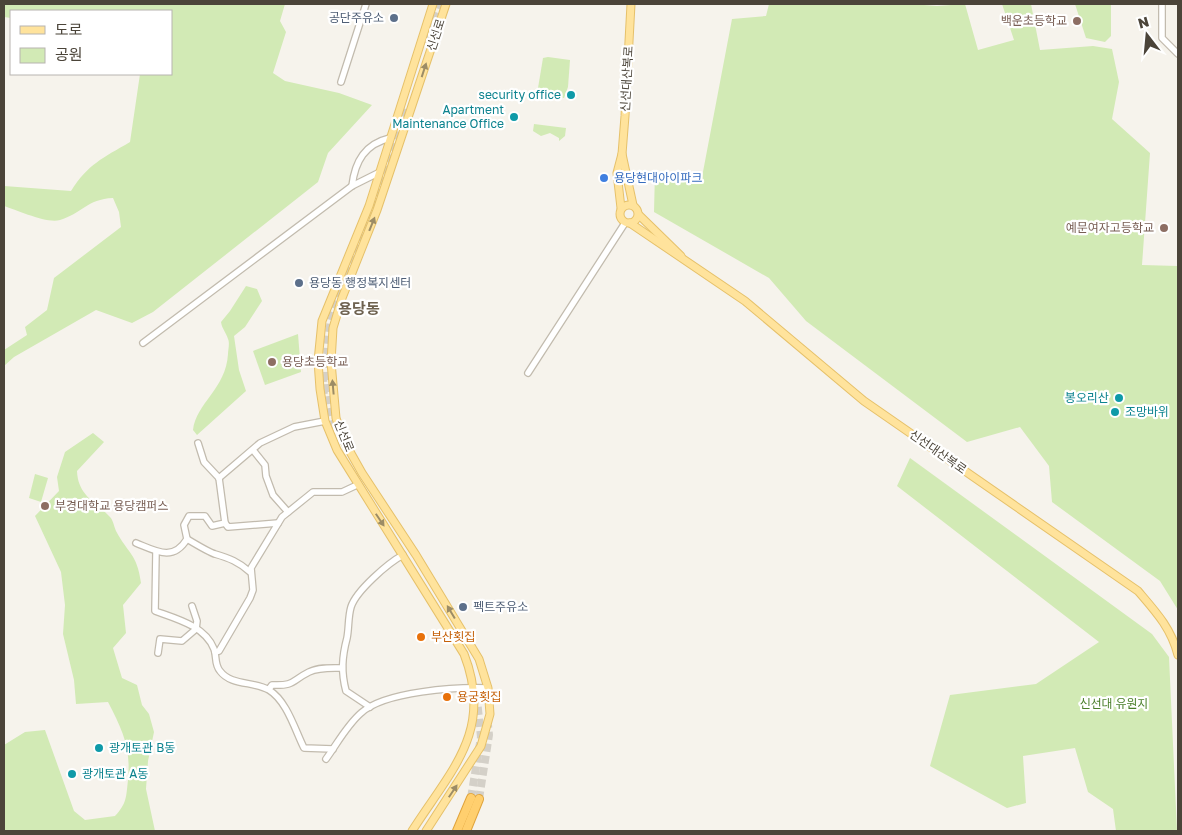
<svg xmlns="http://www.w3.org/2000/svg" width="1182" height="835" viewBox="0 0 1182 835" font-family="'Golos Text','Noto Sans KR',sans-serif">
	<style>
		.green { fill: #d2eab5 }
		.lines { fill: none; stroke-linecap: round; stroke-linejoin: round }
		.highway-tunnel { stroke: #d4d0c8; stroke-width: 8; stroke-dasharray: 8 4; stroke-linecap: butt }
		.minor-casing { stroke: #c2bbae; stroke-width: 8 }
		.major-casing { stroke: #e6c16a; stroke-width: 9 }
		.highway-casing { stroke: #e0a43c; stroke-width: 10 }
		.minor { stroke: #fff; stroke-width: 5.5 }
		.major { stroke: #ffe39c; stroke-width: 7 }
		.highway { stroke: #ffcf6e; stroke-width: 8 }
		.oneway { fill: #9c8c66 }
		.service-dot { fill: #5c6f8a; stroke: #fff; stroke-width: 2 }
		.education-dot { fill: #8d6e63; stroke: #fff; stroke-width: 2 }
		.culture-dot { fill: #0f9aa8; stroke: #fff; stroke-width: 2 }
		.shop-dot { fill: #3f7fe0; stroke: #fff; stroke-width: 2 }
		.food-dot { fill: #e8710a; stroke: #fff; stroke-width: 2 }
		.labels { text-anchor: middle; stroke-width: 4.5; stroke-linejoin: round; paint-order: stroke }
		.service-label { font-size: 12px; fill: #4e5e75; stroke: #fff; text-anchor: start }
		.education-label { font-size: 12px; fill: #785e54; stroke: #fff; text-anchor: end }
		.street-label { font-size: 12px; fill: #4b4439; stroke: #fff }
		.culture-label { font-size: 12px; fill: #0d838f; stroke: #fff; text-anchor: end }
		.shop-label { font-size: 12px; fill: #366cbe; stroke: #fff; text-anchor: start }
		.food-label { font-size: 12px; fill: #c56008; stroke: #fff; text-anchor: start }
		.park-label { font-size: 12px; fill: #4a7f2a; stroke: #fff }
		.quarter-label { font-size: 15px; font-weight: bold; fill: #6e6250; stroke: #fff }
	</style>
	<rect width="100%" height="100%" fill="#f6f3ec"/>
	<!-- green -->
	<g class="green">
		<path d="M 4,4 L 285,4 L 280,21 L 286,32 L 273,73 L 285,81 L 339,93 L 372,105 L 328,153 L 318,182 L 153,312 L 132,323 L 96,310 L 14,357 L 4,366 L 4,350 L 27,335 L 25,327 L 47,310 L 54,278 L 121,227 L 119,212 L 113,198 C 87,199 81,214 60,220 C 47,224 17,210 4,206 L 4,186 L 71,191 C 88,164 103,158 130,142 L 140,74 L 171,74 L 171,11 L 11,11 L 11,18 L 4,17 Z"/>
		<polygon points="769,4 911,4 937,6 965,4 978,50 1014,40 1002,4 1031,4 1040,50 1093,46 1112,49 1119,82 1112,119 1150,153 1142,265 1178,266 1178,610 1160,581 1052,502 1049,466 1020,427 967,442 806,321 769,278 654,212 655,171 702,177 732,19 766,16"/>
		<polygon points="1075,4 1111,4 1111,36 1105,42 1086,38"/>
		<polygon points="548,57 570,60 568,87 564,98 540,95 538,88 543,58"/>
		<polygon points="534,124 566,128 565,136 559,141 559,138 550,133 541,136 533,131"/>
		<path d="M 246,286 L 257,289 L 262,301 L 245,327 L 234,336 L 239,370 L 246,391 L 197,435 L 193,430 C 196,403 226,389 228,354 C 228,350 230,343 228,339 C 226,332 222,329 221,322 L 230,311 Z"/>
		<polygon points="298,334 301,372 265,385 253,351"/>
		<path d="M 93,433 L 104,442 L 77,471 C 78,496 96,502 110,517 C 113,520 114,526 116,531 C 128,554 137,553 141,583 L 123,605 L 126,633 L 113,648 L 122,678 L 137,685 L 142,705 L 149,714 L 154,732 L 148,761 L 146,789 L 155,831 L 4,831 L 4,745 L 25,732 L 45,730 L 74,811 L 85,820 L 115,816 C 127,803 126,797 128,780 C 131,748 123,731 108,702 L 76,704 L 74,680 L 63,634 L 65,605 L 61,572 L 35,516 L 59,491 L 57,477 L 65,452 Z"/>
		<polygon points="910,458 1152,634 1169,657 1177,831 1116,831 1113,809 1088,792 1075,748 1023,756 1026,803 1007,808 930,766 950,695 1036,684 1099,642 897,486"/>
		<polygon points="35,474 48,478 41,502 29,498"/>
	</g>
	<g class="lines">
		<!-- highway-tunnel -->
		<g class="highway-tunnel">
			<polyline points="424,42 438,4"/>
			<polyline points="323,374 324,402"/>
			<path d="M 336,427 C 325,398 325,350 331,321 L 409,106"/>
			<polyline points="471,798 481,737 476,691"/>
			<polyline points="479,799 489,735 488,725"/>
		</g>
		<defs>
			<g id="minor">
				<polyline points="1162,4 1162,38 1178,54"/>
				<polyline points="341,82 366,4"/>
				<path d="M 352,186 C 355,161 365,144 390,138"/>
				<polyline points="143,343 352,186 378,173"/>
				<polyline points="528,373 625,223"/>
				<polyline points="198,443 204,462 219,478"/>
				<polyline points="253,450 265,465 266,476 273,495 288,512"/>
				<polyline points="219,478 260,443 294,427 325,421"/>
				<polyline points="225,523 228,527 278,523"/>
				<path d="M 187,539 C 192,542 211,553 215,554 C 229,558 239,562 250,572"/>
				<path d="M 136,543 C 156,551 173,562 187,539 L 184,525 L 189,516 L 205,516 L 212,526 L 225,523 L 219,478"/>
				<path d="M 156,552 L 155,611 C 177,619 205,626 214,649 C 217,656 214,664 220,671 C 231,686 254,681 269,690 C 287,701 295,730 304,748 L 333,749"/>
				<polyline points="215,652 219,651 250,598 253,590 251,568 282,517 313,492 342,492 357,485"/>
				<polyline points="158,653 160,639 182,641 196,629 197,621 192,606"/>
				<path d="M 269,689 L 272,685 C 295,686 291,681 309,672 C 319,667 332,668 342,668"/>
				<path d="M 370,707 L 346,691 C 341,672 342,657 347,638 C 349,628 348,617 351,607 C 356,591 388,563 403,555"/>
				<path d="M 326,759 C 337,744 347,725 361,713 C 385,691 457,687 488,688"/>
			</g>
			<g id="major">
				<polyline points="622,154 633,205"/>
				<circle cx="629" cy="214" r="9"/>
				<polyline points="621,208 617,173 622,154 625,116 631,4"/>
				<polyline points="639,215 681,256"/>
				<path d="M 630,223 L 745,301 L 864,401 L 1138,591 C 1156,612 1171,628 1178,655"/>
				<path d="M 412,831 C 451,770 494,731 464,654 L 337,450 L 325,421 L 320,389 L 318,361 L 322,321 L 369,206 L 433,4"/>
				<polyline points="426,831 481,746 490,714 488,688 479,659 416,555 362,473 344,441 336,418 331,362 333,328 342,298 377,210 446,4"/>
			</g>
			<g id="highway">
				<polyline points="457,831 471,798"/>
				<polyline points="466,831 479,799"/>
			</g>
		</defs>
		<!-- minor casing -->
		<use href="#minor" class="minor-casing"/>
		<!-- major casing -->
		<use href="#major" class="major-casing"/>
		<!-- highway casing -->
		<use href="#highway" class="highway-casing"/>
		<!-- minor -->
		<use href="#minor" class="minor"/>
		<!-- major -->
		<use href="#major" class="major"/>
		<!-- highway -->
		<use href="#highway" class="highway"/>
	</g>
	<!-- one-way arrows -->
	<defs><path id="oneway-solid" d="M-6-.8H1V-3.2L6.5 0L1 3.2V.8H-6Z" transform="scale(1.25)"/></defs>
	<g class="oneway">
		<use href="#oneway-solid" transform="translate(424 70) rotate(-72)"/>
		<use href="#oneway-solid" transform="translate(372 224) rotate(-68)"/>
		<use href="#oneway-solid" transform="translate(333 387) rotate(-95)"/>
		<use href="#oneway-solid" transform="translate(380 520) rotate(56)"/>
		<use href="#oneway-solid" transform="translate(451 612) rotate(-121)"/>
		<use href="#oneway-solid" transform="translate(453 791) rotate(-56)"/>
	</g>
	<!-- markers -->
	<g class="service-dot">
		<circle cx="394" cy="18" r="5"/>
		<circle cx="299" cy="283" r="5"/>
		<circle cx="463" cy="607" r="5"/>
	</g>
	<g class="education-dot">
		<circle cx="1077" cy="21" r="5"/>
		<circle cx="1164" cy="228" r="5"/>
		<circle cx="272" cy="362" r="5"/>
		<circle cx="45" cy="506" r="5"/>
	</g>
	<g class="culture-dot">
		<circle cx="571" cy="95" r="5"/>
		<circle cx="514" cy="117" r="5"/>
		<circle cx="1119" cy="398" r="5"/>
		<circle cx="1115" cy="412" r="5"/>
		<circle cx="99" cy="748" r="5"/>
		<circle cx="72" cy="774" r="5"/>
	</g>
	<circle class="shop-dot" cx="604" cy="178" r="5"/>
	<g class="food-dot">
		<circle cx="421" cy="637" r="5"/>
		<circle cx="447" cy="697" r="5"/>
	</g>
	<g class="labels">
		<!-- service labels -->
		<g class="service-label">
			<text x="384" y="22" text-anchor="end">공단주유소</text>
			<text x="309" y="287">용당동 행정복지센터</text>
			<text x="473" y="611">펙트주유소</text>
		</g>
		<!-- education labels -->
		<g class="education-label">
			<text x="1067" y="25">백운초등학교</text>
			<text x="1154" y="232">예문여자고등학교</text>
			<text x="282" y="366" text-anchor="start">용당초등학교</text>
			<text x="55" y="510" text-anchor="start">부경대학교 용당캠퍼스</text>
		</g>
		<!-- street labels -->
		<g class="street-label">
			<text transform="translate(436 35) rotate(-72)" y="4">신선로</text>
			<text transform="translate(627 79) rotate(-87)" y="4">신선대산복로</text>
			<text transform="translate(344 436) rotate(68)" y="4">신선로</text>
			<text transform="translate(938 452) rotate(35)" y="4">신선대산복로</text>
		</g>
		<!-- culture labels -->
		<g class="culture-label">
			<text x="561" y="99">security office</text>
			<text x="504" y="114">Apartment<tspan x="504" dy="14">Maintenance Office</tspan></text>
			<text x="1109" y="402">봉오리산</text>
			<text x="1125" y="416" text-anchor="start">조망바위</text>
			<text x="109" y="752" text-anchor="start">광개토관 B동</text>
			<text x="82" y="778" text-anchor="start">광개토관 A동</text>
		</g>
		<!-- shop labels -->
		<g class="shop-label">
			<text x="614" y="182">용당현대아이파크</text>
		</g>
		<!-- food labels -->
		<g class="food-label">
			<text x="431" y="641">부산횟집</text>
			<text x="457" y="701">용궁횟집</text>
		</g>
		<!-- park labels -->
		<g class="park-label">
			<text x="1114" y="708">신선대 유원지</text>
		</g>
		<!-- quarter labels -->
		<g class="quarter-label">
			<text x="359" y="314">용당동</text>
		</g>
	</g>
	<!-- border -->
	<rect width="1182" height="835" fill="none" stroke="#4b4439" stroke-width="10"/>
	<!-- legend -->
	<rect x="10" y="10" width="162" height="65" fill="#ffffff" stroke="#b7b4b0"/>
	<rect x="20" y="26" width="25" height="8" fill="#ffe39c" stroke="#b7b4b0"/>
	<text x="55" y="35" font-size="15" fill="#4b4439">도로</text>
	<rect x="20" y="48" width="25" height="15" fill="#d2eab5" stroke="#b7b4b0"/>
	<text x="55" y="60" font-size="15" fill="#4b4439">공원</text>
	<!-- north arrow -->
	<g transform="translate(1147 35) rotate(344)" stroke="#ffffff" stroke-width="4" paint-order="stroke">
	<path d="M0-4L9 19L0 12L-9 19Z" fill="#4b4439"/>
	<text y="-8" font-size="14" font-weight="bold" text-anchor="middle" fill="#4b4439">N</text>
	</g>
</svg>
